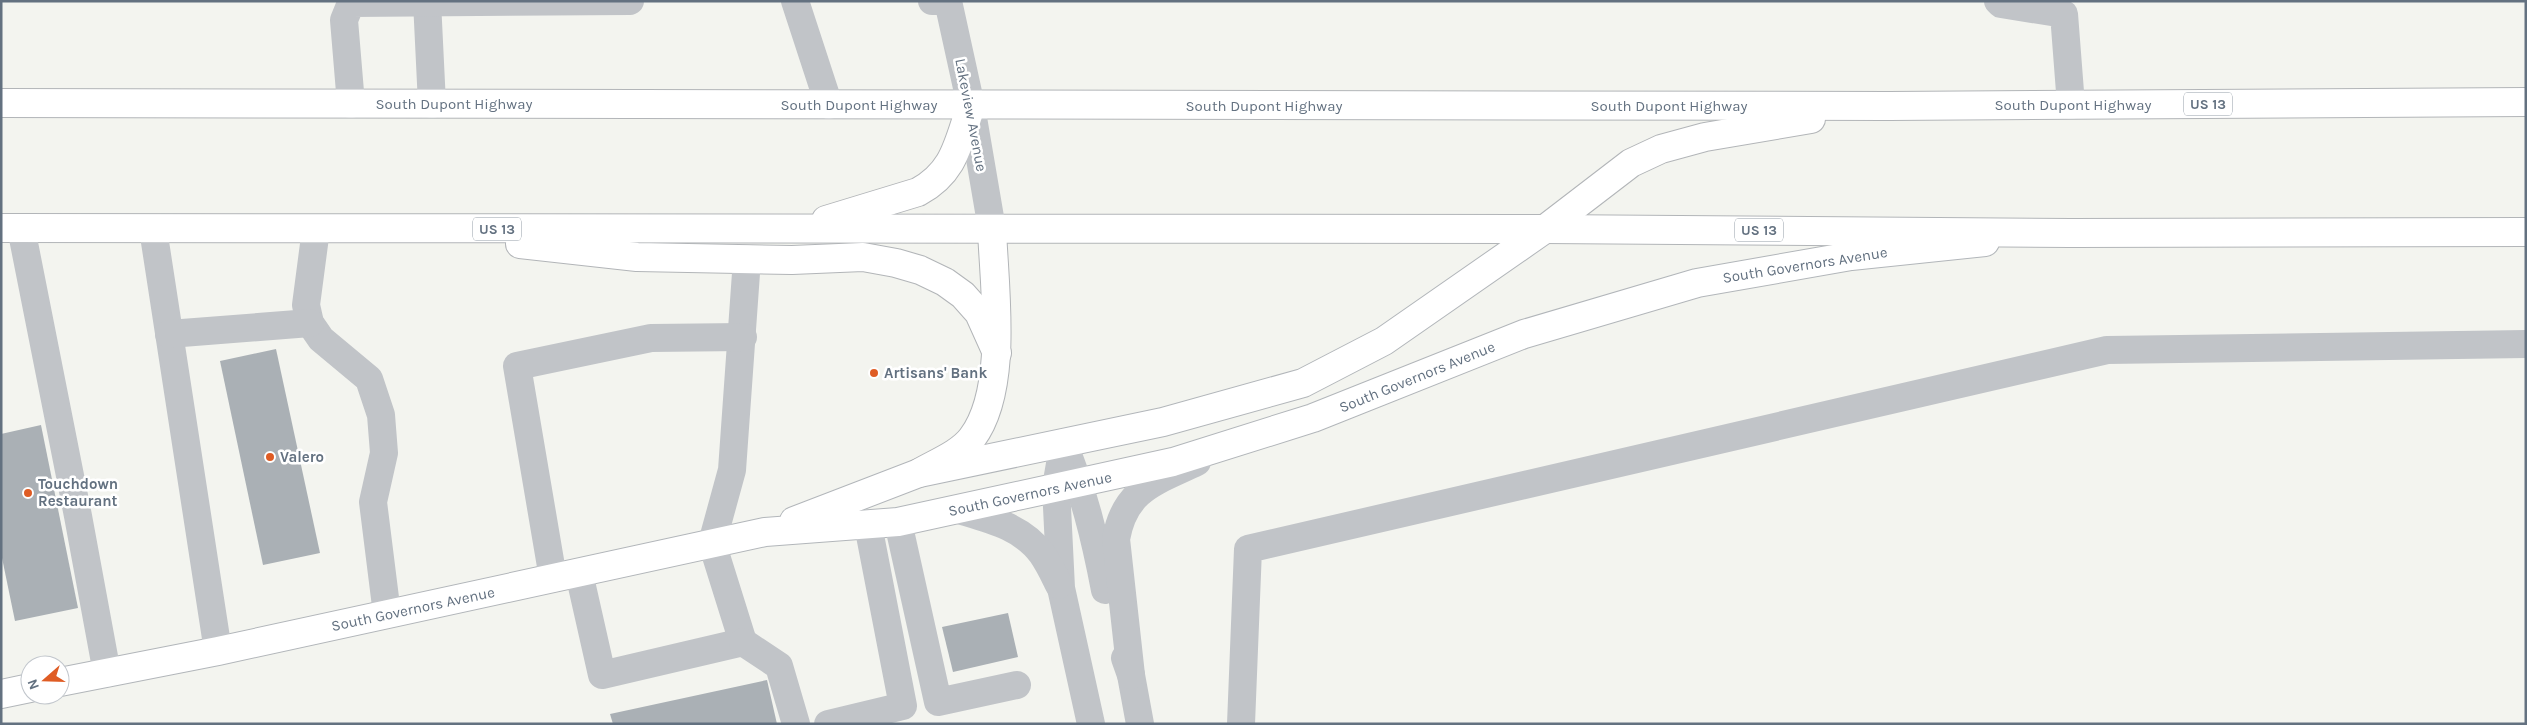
<svg xmlns="http://www.w3.org/2000/svg" width="2527" height="725" viewBox="0 0 2527 725" font-family="Karla,sans-serif">
	<style>
		.building { fill: #aab0b5 }
		.lines { fill: none; stroke-linecap: round; stroke-linejoin: round }
		.major-casing { stroke: #b2b6ba; stroke-width: 30 }
		.highway-casing { stroke: #b2b5b8; stroke-width: 30 }
		.minor { stroke: #c1c4c8; stroke-width: 28 }
		.major { stroke: #fff; stroke-width: 28 }
		.highway { stroke: #fff; stroke-width: 28 }
		.poi-dot { fill: #df5c24; stroke: #fff; stroke-width: 2 }
		.labels { text-anchor: middle; stroke-width: 5; stroke-linejoin: round; paint-order: stroke }
		.shield { fill: #fff; stroke: #929ca6; stroke-width: 1 }
		.shield-label { font-size: 14px; font-weight: bold; fill: #637180 }
		.street-label { font-size: 15px; fill: #637180; stroke: #fff }
		.poi-label { font-size: 15px; font-weight: bold; fill: #637180; stroke: #fff; text-anchor: start }
	</style>
	<rect width="100%" height="100%" fill="#f3f4ef"/>
	<!-- building -->
	<g class="building">
		<polygon points="276,349 320,553 263,565 220,361"/>
		<polygon points="41,425 78,608 15,621 1,553 1,434"/>
		<polygon points="1008,613 1018,657 953,672 942,627"/>
		<polygon points="767,680 777,724 613,724 610,714"/>
	</g>
	<g class="lines">
		<defs>
			<g id="major">
				<polyline points="794,521 919,473 1163,422 1303,383 1384,341 1545,229"/>
				<polyline points="60,682 218,651 765,532 898,522 1173,462 1313,418 1524,334 1697,283 1851,256 1985,242"/>
				<polyline points="1,694 30,688"/>
			</g>
			<g id="highway">
				<polyline points="1,103 1889,106 2526,102"/>
				<path d="M 826,220 L 918,192 C 955,172 958,143 971,106"/>
				<polyline points="1,228 1545,229 2071,233 2526,232"/>
				<polyline points="1545,229 1631,163 1661,149 1705,137 1811,119"/>
				<polyline points="520,244 637,257 792,260 863,257 896,263 920,270 945,282 963,295 979,313 997,353"/>
				<path d="M 919,473 C 936,463 960,454 972,438 C 1009,389 994,287 992,229"/>
			</g>
		</defs>
		<!-- major casing -->
		<use href="#major" class="major-casing"/>
		<!-- highway casing -->
		<use href="#highway" class="highway-casing"/>
		<!-- minor -->
		<g class="minor">
			<polyline points="427,1 432,104"/>
			<polyline points="795,1 829,105"/>
			<polyline points="932,1 948,1 971,106 992,229"/>
			<polyline points="1998,1 2001,4 2064,14 2071,105"/>
			<polyline points="351,104 344,20 351,3 630,1"/>
			<polyline points="21,228 78,516 107,673"/>
			<polyline points="153,229 218,651"/>
			<polyline points="316,229 306,305 310,323 321,339 369,379 381,415 384,453 373,502 387,614"/>
			<polyline points="169,334 310,323"/>
			<path d="M 1063,443 C 1084,492 1095,538 1105,590"/>
			<polyline points="1060,464 1056,487 1061,588 1091,724"/>
			<path d="M 959,510 C 989,519 1023,527 1042,554 C 1049,564 1054,575 1059,585"/>
			<polyline points="898,522 938,702 1017,685"/>
			<polyline points="579,573 602,675 743,642 712,543 732,470 747,259"/>
			<polyline points="553,578 517,366 651,338 743,337"/>
			<polyline points="743,642 779,666 796,724"/>
			<polyline points="1125,658 1131,675 1140,724"/>
			<path d="M 1131,675 L 1116,539 C 1125,488 1156,482 1197,462"/>
			<polyline points="828,724 903,706 868,525"/>
			<polyline points="1241,724 1248,549 2107,350 2526,344"/>
		</g>
		<!-- major -->
		<use href="#major" class="major"/>
		<!-- highway -->
		<use href="#highway" class="highway"/>
	</g>
	<!-- markers -->
	<g class="poi-dot">
		<circle cx="874" cy="373" r="5"/>
		<circle cx="270" cy="457" r="5"/>
		<circle cx="28" cy="493" r="5"/>
	</g>
	<g class="labels">
		<!-- shield labels -->
		<g class="shield">
			<rect x="2184" y="92.5" width="48" height="23" rx="4"/>
			<rect x="473" y="217.5" width="48" height="23" rx="4"/>
			<rect x="1735" y="218.5" width="48" height="23" rx="4"/>
		</g>
		<g class="shield-label">
			<text x="2208" y="109">US 13</text>
			<text x="497" y="234">US 13</text>
			<text x="1759" y="235">US 13</text>
		</g>
		<!-- street labels -->
		<g class="street-label">
			<text x="454" y="109">South Dupont Highway</text>
			<text x="859" y="110">South Dupont Highway</text>
			<text x="2073" y="110">South Dupont Highway</text>
			<text x="1264" y="111">South Dupont Highway</text>
			<text x="1669" y="111">South Dupont Highway</text>
			<text transform="translate(971 115) rotate(79)" y="5">Lakeview Avenue</text>
			<text transform="translate(1805 265) rotate(-9)" y="5">South Governors Avenue</text>
			<text transform="translate(1417 377) rotate(-22)" y="5">South Governors Avenue</text>
			<text transform="translate(1030 494) rotate(-12)" y="5">South Governors Avenue</text>
			<text transform="translate(413 609) rotate(-12)" y="5">South Governors Avenue</text>
		</g>
		<!-- poi labels -->
		<g class="poi-label">
			<text x="884" y="378">Artisans' Bank</text>
			<text x="280" y="462">Valero</text>
			<text x="38" y="489">Touchdown<tspan x="38" dy="17">Restaurant</tspan></text>
		</g>
	</g>
	<!-- border -->
	<rect width="2527" height="725" fill="none" stroke="#637180" stroke-width="5"/>
	<!-- north arrow -->
	<g transform="translate(45 680) rotate(250)"><circle r="24" fill="#ffffff" stroke="#c1c6cc"/>
	<path d="M0-4L9 19L0 12L-9 19Z" fill="#df5c24"/>
	<text y="-8" font-size="14" font-weight="bold" text-anchor="middle" fill="#637180">N</text>
	</g>
</svg>
